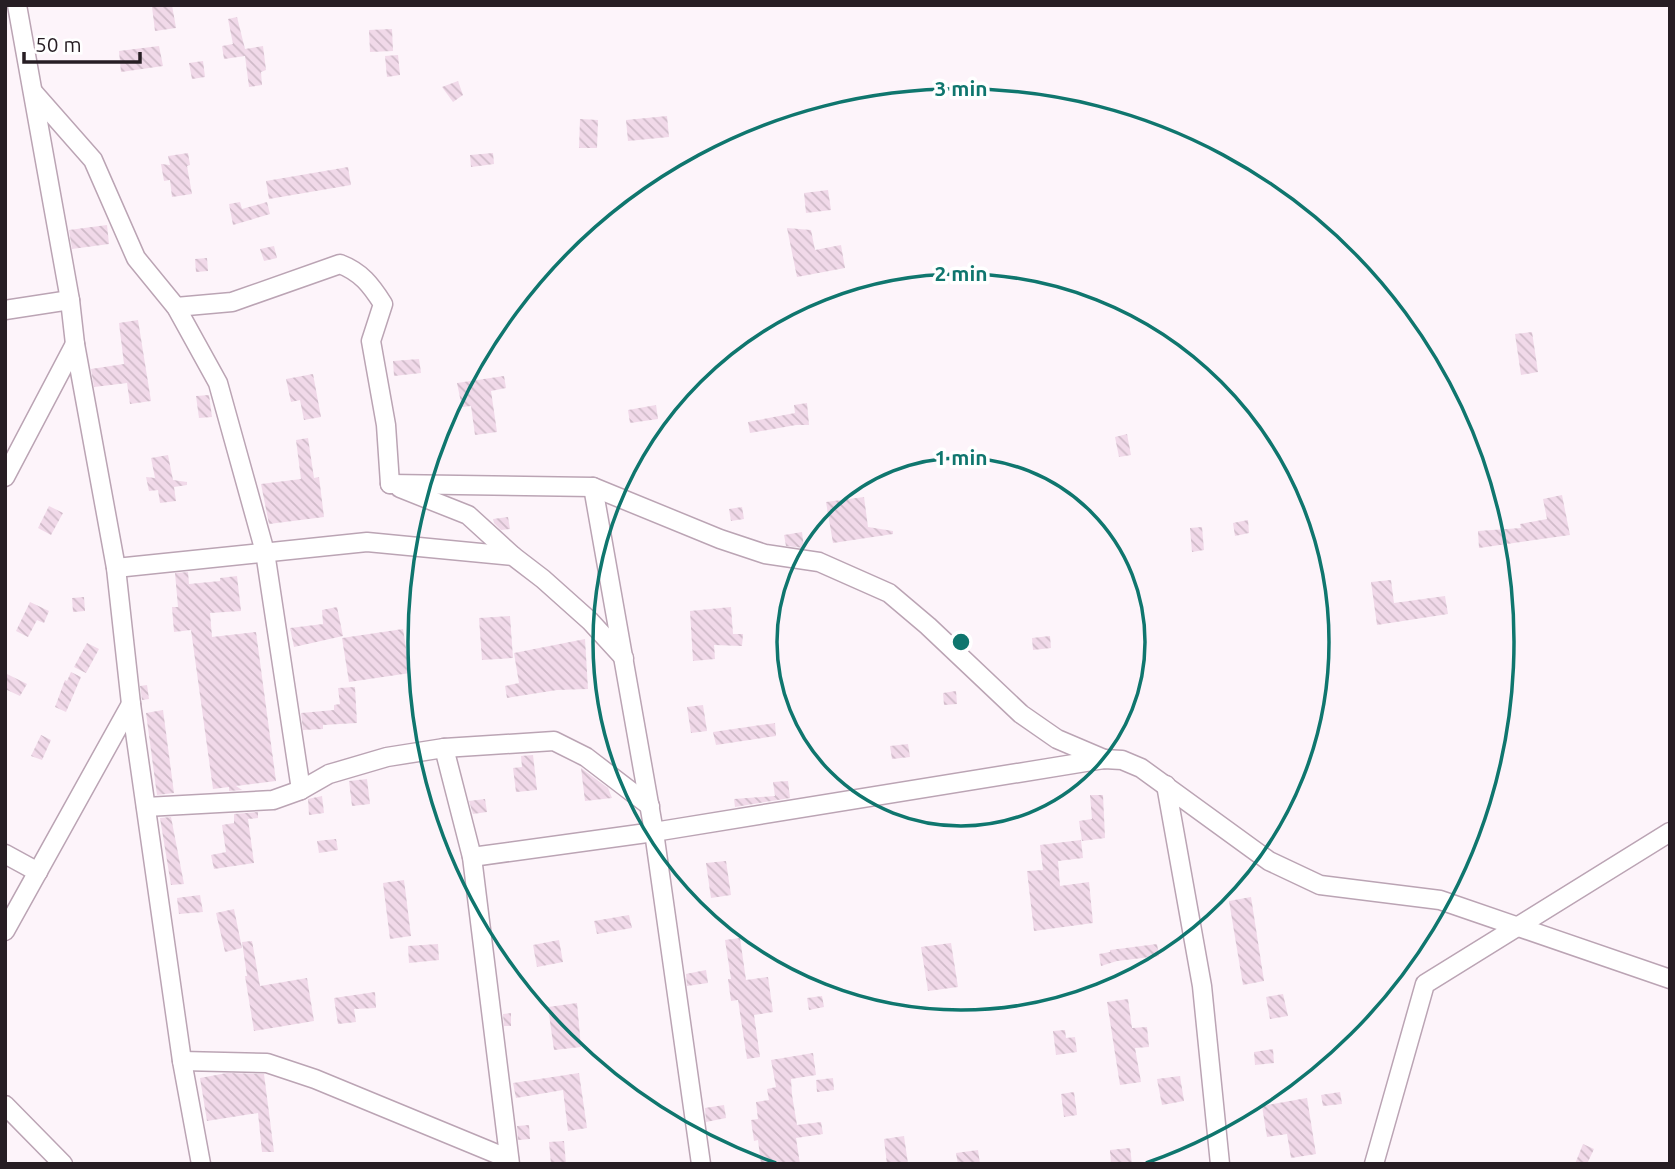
<svg xmlns="http://www.w3.org/2000/svg" width="1675" height="1169" viewBox="0 0 1675 1169" font-family="Ubuntu,sans-serif">
	<style>
		.building { fill: url(#building-back-hatch) }
		.lines { fill: none; stroke-linecap: round; stroke-linejoin: round }
		.minor-casing { stroke: #bba4b4; stroke-width: 21 }
		.minor { stroke: #fff; stroke-width: 18 }
		.ring { fill: none; stroke: #0f766e; stroke-width: 3.5 }
		.centre { fill: #0f766e; stroke: #fff; stroke-width: 3.5 }
		.ring-label { font-size: 21px; text-anchor: middle; font-weight: bold; fill: #0f766e; stroke: #fff; stroke-width: 7; stroke-linejoin: round; paint-order: stroke }
	</style>
	<defs>
		<pattern id="building-back-hatch" width="6" height="6" patternUnits="userSpaceOnUse" patternTransform="scale(1.75)"><rect width="6" height="6" fill="#f1d9e9"/><path d="M-1 5l2 2M0 0l6 6M5-1l2 2" fill="none" stroke="#cfbac8"/></pattern>
	</defs>
	<rect width="100%" height="100%" fill="#fdf4fa"/>
	<!-- building -->
	<g class="building">
		<polygon points="164,5 172,5 176,28 155,31 152,7"/>
		<polygon points="237,17 245,49 263,46 266,70 261,72 262,85 249,87 245,56 224,59 222,46 233,44 228,19"/>
		<polygon points="392,29 393,51 370,52 369,30"/>
		<polygon points="159,46 163,66 121,72 119,51"/>
		<polygon points="398,55 400,75 387,77 385,56"/>
		<polygon points="203,61 205,77 192,79 189,63"/>
		<polygon points="458,81 463,95 453,102 442,87"/>
		<polygon points="667,116 669,137 628,141 626,120"/>
		<polygon points="580,119 598,120 597,148 579,148"/>
		<polygon points="188,153 190,165 187,166 192,194 172,197 170,180 164,181 161,164 170,165 168,156"/>
		<polygon points="493,153 494,164 471,167 470,155"/>
		<polygon points="348,167 351,185 269,199 266,181"/>
		<polygon points="828,190 831,210 806,213 804,193"/>
		<polygon points="240,202 242,209 267,202 270,214 233,225 229,204"/>
		<polygon points="107,225 109,244 72,249 69,230"/>
		<polygon points="787,228 811,230 815,250 841,245 845,268 797,277"/>
		<polygon points="274,246 277,258 264,261 260,249"/>
		<polygon points="207,258 208,271 196,272 195,259"/>
		<polygon points="138,320 151,401 130,404 127,383 94,387 91,369 124,364 119,323"/>
		<polygon points="1532,332 1538,372 1521,375 1515,334"/>
		<polygon points="419,359 421,373 394,376 393,361"/>
		<polygon points="313,374 321,417 304,420 300,400 291,402 286,379"/>
		<polygon points="504,376 506,388 491,391 497,432 475,435 471,406 462,407 457,383"/>
		<polygon points="209,395 212,417 199,418 196,396"/>
		<polygon points="807,403 809,425 796,425 750,433 748,422 795,413 794,405"/>
		<polygon points="656,405 658,419 630,423 628,410"/>
		<polygon points="1127,434 1131,455 1119,457 1115,437"/>
		<polygon points="308,438 314,478 319,477 324,517 269,524 261,484 301,479 296,440"/>
		<polygon points="168,455 173,480 187,482 187,485 174,487 176,501 160,503 158,490 149,491 146,477 155,478 151,458"/>
		<polygon points="1562,495 1570,535 1479,548 1478,531 1521,528 1520,524 1547,519 1543,499"/>
		<polygon points="864,497 868,527 893,531 893,534 833,543 826,502"/>
		<polygon points="49,506 63,513 51,535 38,528"/>
		<polygon points="742,507 744,519 731,521 729,509"/>
		<polygon points="508,517 510,529 501,530 494,523 493,519"/>
		<polygon points="1248,520 1249,533 1235,536 1233,523"/>
		<polygon points="1202,527 1204,550 1192,552 1190,528"/>
		<polygon points="802,532 804,548 786,546 784,535"/>
		<polygon points="188,572 189,584 220,581 220,578 237,576 241,611 210,613 212,637 256,632 276,781 236,786 242,790 229,791 229,787 213,789 191,630 174,632 172,607 178,607 175,573"/>
		<polygon points="1391,580 1394,603 1445,596 1448,614 1377,625 1371,582"/>
		<polygon points="84,597 85,611 73,612 72,598"/>
		<polygon points="30,602 49,611 44,623 37,620 28,637 16,631"/>
		<polygon points="337,607 343,636 294,647 290,628 323,624 322,610"/>
		<polygon points="731,607 733,634 743,634 742,646 714,645 715,659 693,661 690,611"/>
		<polygon points="510,616 513,658 482,660 479,618"/>
		<polygon points="403,629 410,673 349,682 342,638"/>
		<polygon points="1050,636 1051,648 1033,650 1032,638"/>
		<polygon points="585,639 588,689 557,690 507,698 505,686 519,683 514,653"/>
		<polygon points="87,643 99,649 86,673 74,667"/>
		<polygon points="71,672 81,677 66,712 55,707 65,680 67,681"/>
		<polygon points="5,673 27,684 20,696 5,689"/>
		<polygon points="147,685 149,699 142,700 140,686"/>
		<polygon points="355,687 357,723 323,725 323,729 303,730 301,713 334,710 334,705 340,704 338,688"/>
		<polygon points="956,691 957,704 944,705 943,693"/>
		<polygon points="703,705 707,731 691,733 687,707"/>
		<polygon points="163,710 174,793 157,795 146,713"/>
		<polygon points="775,723 776,736 716,745 713,732"/>
		<polygon points="41,735 51,740 42,760 31,756"/>
		<polygon points="908,744 910,757 892,759 890,746"/>
		<polygon points="533,755 537,790 516,792 513,768 522,767 521,756"/>
		<polygon points="581,768 608,788 612,798 585,801"/>
		<polygon points="367,779 370,804 352,806 349,781"/>
		<polygon points="788,781 790,798 735,807 734,799 775,796 773,782"/>
		<polygon points="1090,795 1103,795 1105,838 1082,841 1079,821 1092,819"/>
		<polygon points="322,796 324,813 309,815 308,799"/>
		<polygon points="485,799 487,812 473,814 469,801"/>
		<polygon points="258,812 258,818 248,819 254,863 214,869 211,855 226,852 222,825 234,823 234,814"/>
		<polygon points="171,817 184,884 171,885 160,818"/>
		<polygon points="336,839 338,850 319,853 317,841"/>
		<polygon points="1081,840 1083,858 1058,861 1060,886 1089,882 1093,923 1034,931 1027,871 1043,870 1040,845"/>
		<polygon points="726,861 731,895 711,898 706,863"/>
		<polygon points="404,880 411,936 390,939 383,883"/>
		<polygon points="200,895 203,912 179,914 177,898"/>
		<polygon points="1251,897 1264,981 1243,985 1229,901"/>
		<polygon points="234,909 242,948 225,952 216,913"/>
		<polygon points="629,915 632,928 597,934 594,921"/>
		<polygon points="740,938 746,980 768,977 773,1012 754,1015 760,1057 747,1059 738,1000 731,1001 728,979 731,979 725,940"/>
		<polygon points="559,940 563,962 537,967 533,945"/>
		<polygon points="252,941 260,986 307,978 314,1021 254,1031 245,976 247,976 242,942"/>
		<polygon points="951,943 958,987 928,991 921,947"/>
		<polygon points="438,944 439,960 409,963 408,946"/>
		<polygon points="1157,944 1159,956 1117,961 1101,966 1099,954 1110,952 1110,950"/>
		<polygon points="706,970 708,983 687,986 686,974"/>
		<polygon points="375,992 376,1008 354,1009 356,1022 338,1024 334,998"/>
		<polygon points="1283,994 1288,1016 1270,1019 1266,997"/>
		<polygon points="822,996 824,1007 809,1010 807,998"/>
		<polygon points="1128,999 1132,1028 1147,1027 1149,1047 1135,1048 1141,1082 1120,1085 1107,1002"/>
		<polygon points="577,1003 581,1047 554,1050 548,1007"/>
		<polygon points="511,1013 511,1026 504,1026 503,1014"/>
		<polygon points="1065,1030 1066,1038 1075,1037 1077,1052 1056,1055 1053,1031"/>
		<polygon points="1273,1049 1274,1063 1255,1065 1254,1052"/>
		<polygon points="813,1053 816,1075 791,1079 792,1095 797,1125 821,1122 823,1134 796,1138 800,1164 761,1164 758,1140 754,1141 751,1120 758,1119 756,1102 769,1100 767,1089 776,1087 771,1060"/>
		<polygon points="227,1073 264,1074 274,1152 262,1152 258,1113 207,1121 200,1078"/>
		<polygon points="579,1073 587,1128 568,1131 563,1090 516,1098 513,1083"/>
		<polygon points="1180,1076 1184,1101 1162,1105 1157,1079"/>
		<polygon points="833,1078 834,1090 817,1092 816,1080"/>
		<polygon points="1074,1092 1077,1115 1064,1117 1061,1094"/>
		<polygon points="1340,1092 1342,1104 1323,1106 1321,1095"/>
		<polygon points="1307,1098 1316,1154 1291,1158 1287,1134 1267,1137 1262,1106"/>
		<polygon points="724,1105 726,1118 706,1122 705,1108"/>
		<polygon points="529,1125 530,1139 518,1140 517,1126"/>
		<polygon points="904,1136 908,1164 887,1164 884,1139"/>
		<polygon points="564,1141 566,1164 551,1164 549,1142"/>
		<polygon points="1583,1144 1594,1149 1587,1164 1575,1164"/>
		<polygon points="1130,1148 1132,1164 1111,1164 1110,1150"/>
		<polygon points="978,1150 980,1164 958,1164 956,1153"/>
	</g>
	<g class="lines">
		<defs>
			<g id="minor">
				<polyline points="17,5 70,300 75,344 116,568 131,704 182,1061 201,1164"/>
				<polyline points="34,93 93,160 136,258 176,307 218,383 265,552 301,790"/>
				<path d="M 176,307 L 232,302 L 340,264 C 361,272 371,285 383,304 L 371,341 L 386,425 L 390,484"/>
				<polyline points="5,310 70,300"/>
				<polyline points="5,477 75,344"/>
				<polyline points="390,484 593,487 720,539 765,554 819,562 889,593 928,626 1021,714 1057,739 1104,759"/>
				<polyline points="593,487 654,832 701,1164"/>
				<polyline points="400,488 468,515 513,556"/>
				<polyline points="116,568 367,542 513,556 543,579 590,621 624,658"/>
				<polyline points="444,748 472,857 510,1164"/>
				<polyline points="1166,785 1202,986 1220,1164"/>
				<polyline points="146,807 273,800 301,790 329,774 387,757 444,748 554,741 586,757 650,806"/>
				<polyline points="5,854 38,872"/>
				<polyline points="472,857 654,832 1104,759 1122,760 1141,768 1269,861 1320,885 1440,900 1670,979"/>
				<polyline points="5,931 131,704"/>
				<polyline points="182,1061 267,1063 315,1079 509,1159"/>
				<polyline points="5,1105 63,1164"/>
				<polyline points="1374,1164 1425,984 1670,832"/>
			</g>
		</defs>
		<!-- minor casing -->
		<use href="#minor" class="minor-casing"/>
		<!-- minor -->
		<use href="#minor" class="minor"/>
	</g>
	<!-- distance rings -->
	<g class="ring">
		<circle cx="961" cy="642" r="184"/>
		<circle cx="961" cy="642" r="368"/>
		<path d="M776 1163A553 553 0 1 1 1146 1163"/>
	</g>
	<circle cx="961" cy="642" r="10" class="centre"/>
	<g class="ring-label">
		<text x="961" y="96">3 min</text>
		<text x="961" y="281">2 min</text>
		<text x="961" y="465">1 min</text>
	</g>
	<!-- border -->
	<rect width="1675" height="1169" fill="none" stroke="#271e24" stroke-width="14"/>
	<!-- scale -->
	<path d="M24 52v10h116v-10" fill="none" stroke="#271e24" stroke-width="3.5"/>
	<text x="35" y="52" font-size="21" fill="#271e24" stroke="#ffffff" stroke-width="5" paint-order="stroke">50 m</text>
</svg>
